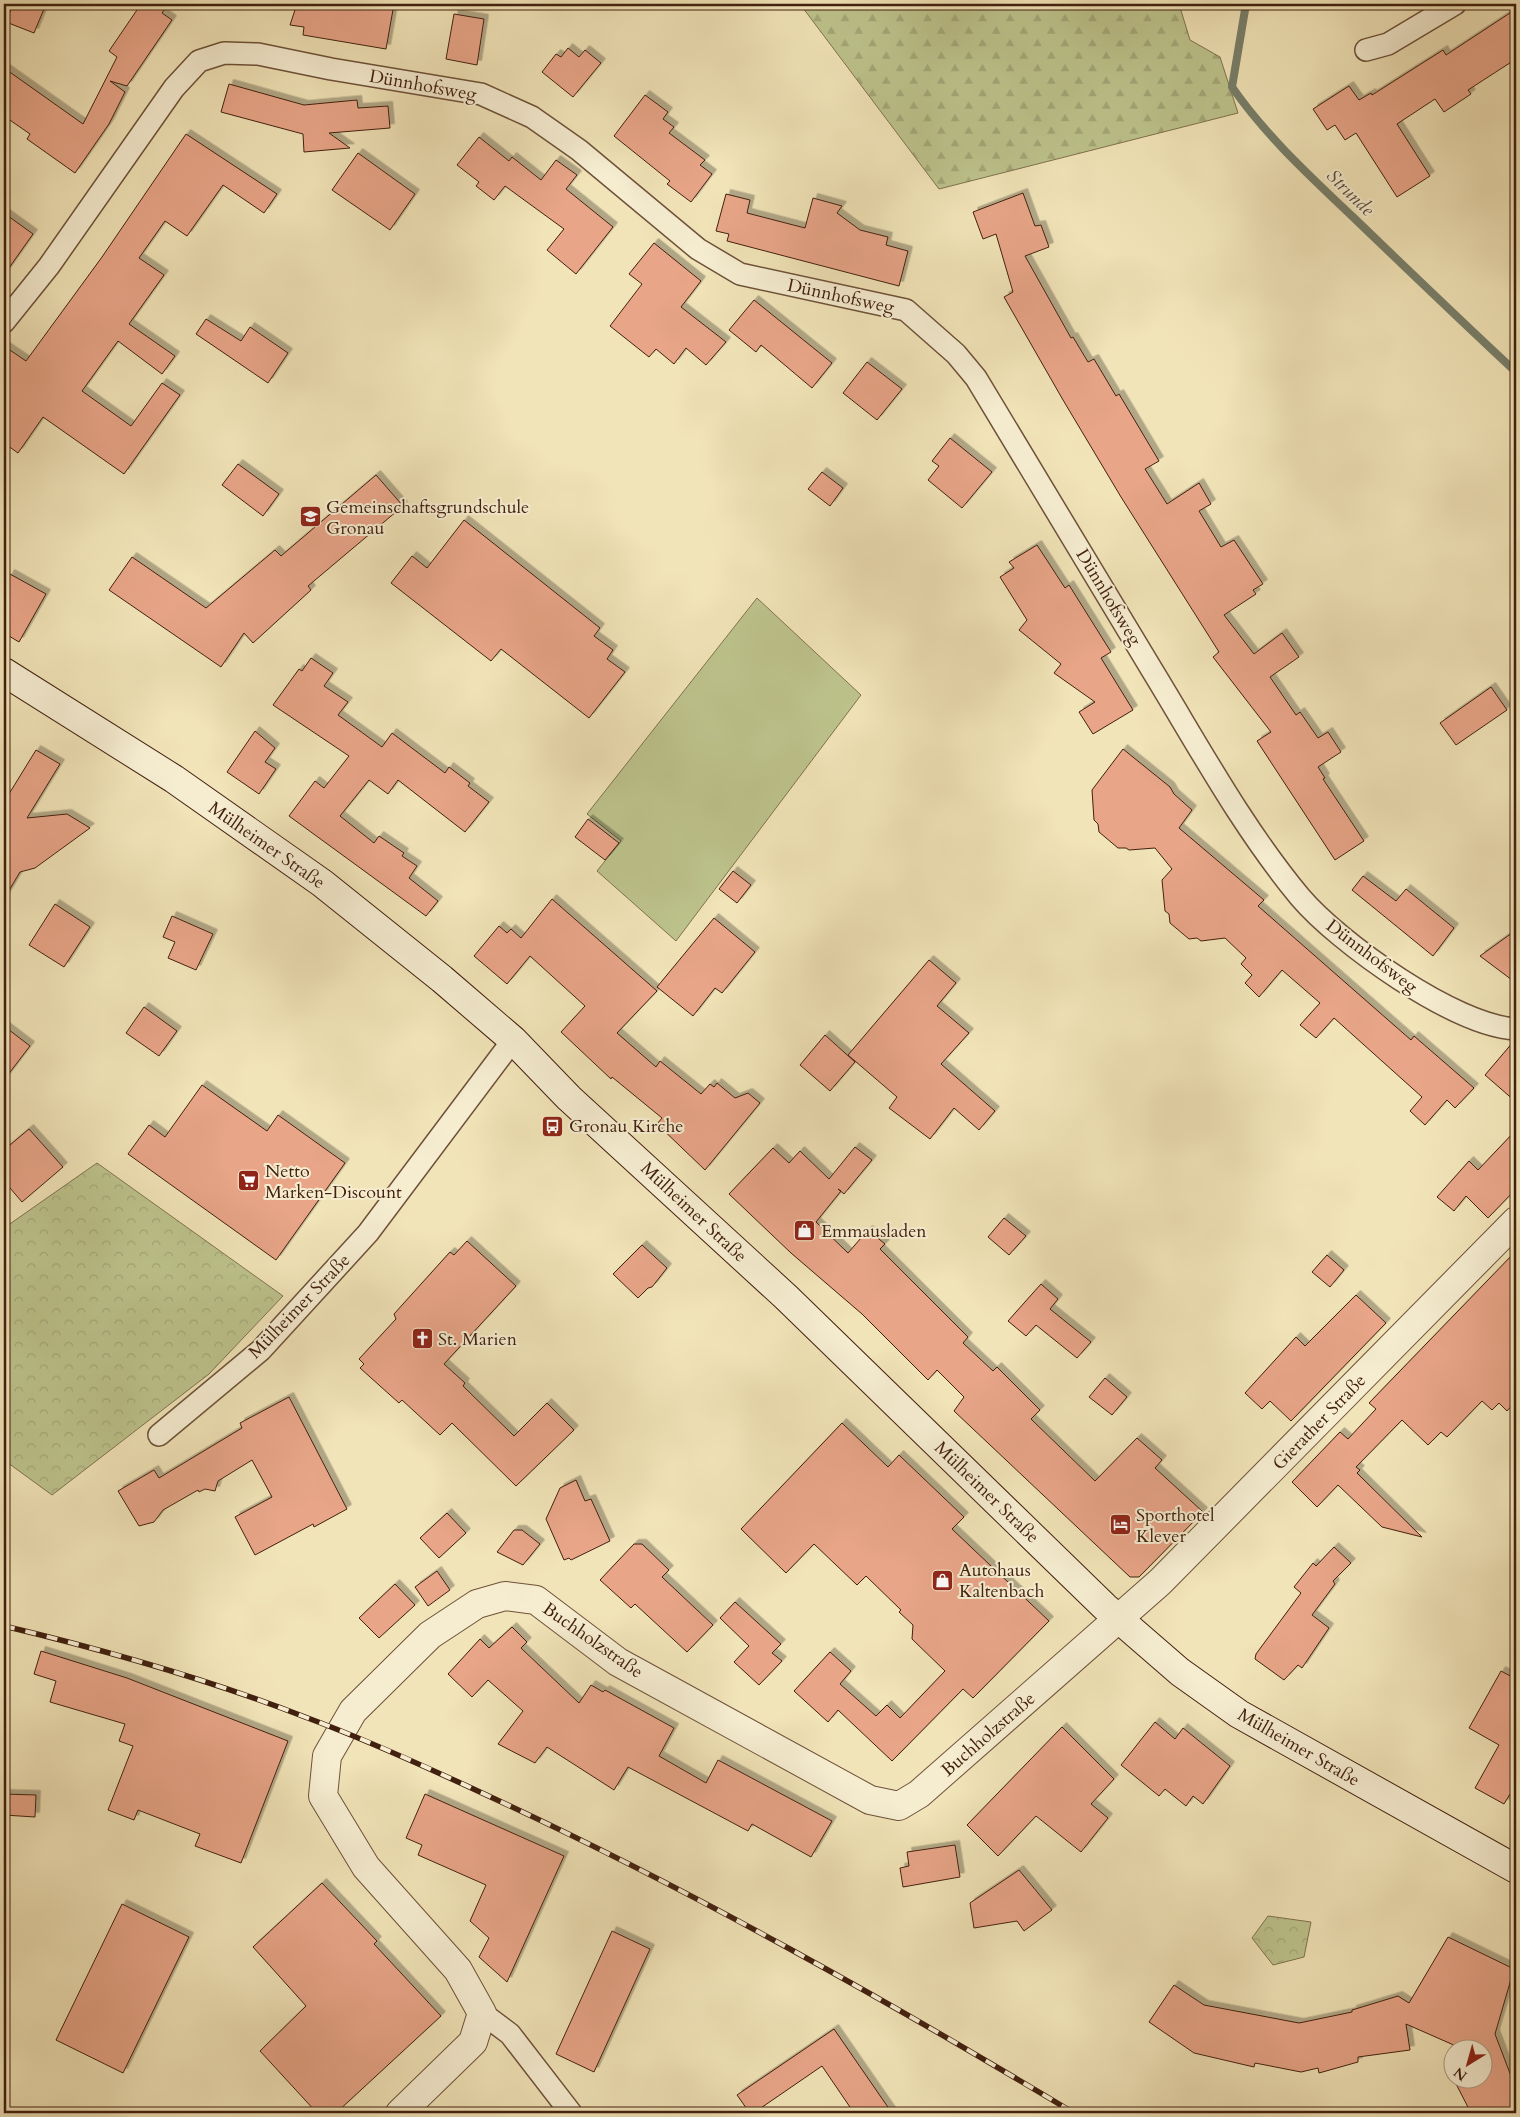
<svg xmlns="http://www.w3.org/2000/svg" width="1520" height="2117" viewBox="0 0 1520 2117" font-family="Cardo,serif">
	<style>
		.green { fill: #bdc38c; stroke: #80724e }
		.forest { fill: url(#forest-firs); stroke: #80724e }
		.park { fill: url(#park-crowns); stroke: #80724e }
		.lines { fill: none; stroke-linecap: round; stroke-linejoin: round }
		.stream { stroke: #787f6b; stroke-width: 8 }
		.building { fill: #e8a588; stroke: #42200f; filter: url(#shadow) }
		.minor-casing { stroke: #6e5139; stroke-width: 24 }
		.tertiary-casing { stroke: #6e5139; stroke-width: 30 }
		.secondary-casing { stroke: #42200f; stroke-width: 30 }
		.minor { stroke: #f6edd1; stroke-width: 21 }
		.tertiary { stroke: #f6edd1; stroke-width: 28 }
		.secondary { stroke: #f6edd1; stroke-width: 28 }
		.rail-casing { stroke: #42200f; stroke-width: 5.5 }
		.rail { stroke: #f6edd1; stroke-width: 4; stroke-dasharray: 11; stroke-linecap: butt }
		.labels { text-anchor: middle; stroke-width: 4; stroke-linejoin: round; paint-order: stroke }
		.street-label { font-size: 18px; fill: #42200f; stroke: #f6edd1 }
		.poi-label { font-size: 18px; fill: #42200f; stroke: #f6edd1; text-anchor: start }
		.water-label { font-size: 19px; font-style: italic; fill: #5d503d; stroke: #f6edd1 }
	</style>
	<defs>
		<pattern id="forest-firs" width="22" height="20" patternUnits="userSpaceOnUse" patternTransform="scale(1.25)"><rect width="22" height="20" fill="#bdc38c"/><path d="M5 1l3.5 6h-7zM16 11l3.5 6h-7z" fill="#a4a778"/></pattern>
		<pattern id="park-crowns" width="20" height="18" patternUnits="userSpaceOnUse" patternTransform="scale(1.25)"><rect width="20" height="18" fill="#bdc38c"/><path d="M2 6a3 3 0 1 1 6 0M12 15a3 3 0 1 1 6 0" fill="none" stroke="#a4a778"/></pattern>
		<filter id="shadow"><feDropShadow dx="4.5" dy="-4.5" stdDeviation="0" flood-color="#0004"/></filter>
	</defs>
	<rect width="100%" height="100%" fill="#f1e4b8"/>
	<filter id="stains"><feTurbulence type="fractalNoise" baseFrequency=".004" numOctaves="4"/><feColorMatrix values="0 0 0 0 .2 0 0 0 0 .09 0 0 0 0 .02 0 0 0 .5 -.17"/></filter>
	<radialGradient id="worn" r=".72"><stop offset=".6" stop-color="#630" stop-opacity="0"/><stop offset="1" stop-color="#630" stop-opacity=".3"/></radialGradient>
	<!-- green -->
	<polygon class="green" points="757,598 861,695 676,941 597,871 621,841 587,814"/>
	<!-- forest -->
	<polygon class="forest" points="800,4 1179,4 1190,40 1220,57 1238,113 939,189"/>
	<!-- park -->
	<g class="park">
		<polygon points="97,1163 283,1296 209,1374 52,1495 4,1460 4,1228"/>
		<polygon points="1268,1916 1311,1922 1304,1957 1273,1965 1252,1938"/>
	</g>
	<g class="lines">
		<!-- stream -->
		<path class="stream" d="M 1246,4 L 1232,87 C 1266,136 1310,176 1353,217 C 1407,269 1461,321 1516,372"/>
	</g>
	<!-- building -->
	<g class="building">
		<polygon points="13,4 46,4 34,33 6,22"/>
		<polygon points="141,4 168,4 162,13 172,20 127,86 110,81 125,92 109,124 75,173 27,139 30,134 4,116 4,68 83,124 117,57 109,51"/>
		<polygon points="297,4 394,4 386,49 303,35 304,27 290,25"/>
		<polygon points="1516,9 1516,59 1468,90 1471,94 1444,112 1435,99 1397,124 1430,176 1397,197 1356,133 1345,140 1335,125 1327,130 1313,109 1349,86 1359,100 1371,93 1372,95 1443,50 1446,55"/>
		<polygon points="454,14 484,19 477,65 446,59"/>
		<polygon points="568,48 579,57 585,50 601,63 573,97 542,72 556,54 561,57"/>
		<polygon points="229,84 304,105 357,100 358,108 388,106 390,128 329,133 350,148 304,152 303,134 221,112"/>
		<polygon points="645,95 668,112 663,119 674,127 669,133 705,160 700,165 712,174 691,202 667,184 670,181 614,136"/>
		<polygon points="186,134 277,194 264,213 223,185 187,236 165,221 139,258 164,275 129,324 175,356 162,374 118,341 82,391 131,426 162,383 180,395 124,474 43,417 18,453 4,443 4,346 26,361 102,257"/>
		<polygon points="479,137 509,161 512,157 541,180 556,160 577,175 566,189 613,227 576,274 547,250 564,229 505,186 494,200 476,186 479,182 457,165"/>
		<polygon points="358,153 415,194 390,230 332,190"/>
		<polygon points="1023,193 1035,226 1041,225 1049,247 1025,256 1071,338 1073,337 1088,362 1094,359 1116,396 1119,394 1159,461 1145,469 1167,504 1199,483 1211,504 1199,511 1221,547 1234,540 1263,584 1253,590 1256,594 1224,615 1254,654 1282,633 1299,657 1270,677 1296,715 1300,712 1318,738 1328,732 1341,752 1318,767 1325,778 1323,779 1364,841 1335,860 1257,741 1271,732 1213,657 1219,652 1121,497 1063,400 1004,297 1013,292 996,234 983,239 973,212"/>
		<polygon points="726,194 750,200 747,213 805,228 813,198 842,206 837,213 860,230 888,237 886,245 908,251 899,286 727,241 729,234 716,231"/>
		<polygon points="4,213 33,234 4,275"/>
		<polygon points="654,243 701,281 681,307 726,342 706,365 686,348 674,364 656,349 649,357 610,326 642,284 629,274"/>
		<polygon points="754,300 832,363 812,388 761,345 756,352 729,330"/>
		<polygon points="206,319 241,341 250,327 288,353 268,383 196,334"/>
		<polygon points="867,362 902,389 877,420 843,393"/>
		<polygon points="950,438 992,472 962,508 928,480 939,466 932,461"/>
		<polygon points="238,464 279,494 263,516 222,485"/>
		<polygon points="822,472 843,488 830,506 808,489"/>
		<polygon points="376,475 403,506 308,586 311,590 253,643 244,633 221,667 109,590 132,557 206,608 275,550 281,556"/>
		<polygon points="464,520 600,628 594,636 613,650 607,659 625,672 589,718 501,649 491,661 391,583 412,556 427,568"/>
		<polygon points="1037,545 1065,588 1069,585 1111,652 1101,658 1133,710 1093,734 1079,712 1095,702 1054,673 1061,664 1019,630 1027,620 1000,577 1014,568 1009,562"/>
		<polygon points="10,574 46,594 19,642 4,633 4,586"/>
		<polygon points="311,658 333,673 324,686 348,702 338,715 382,747 392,733 445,773 449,767 470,783 468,786 489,802 465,832 398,780 388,794 369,780 340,816 374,843 379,836 404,853 402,856 417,866 409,878 438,901 426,916 289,816 315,781 324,788 349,756 273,705 299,669 302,671"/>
		<polygon points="1491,687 1507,710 1456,745 1440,723"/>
		<polygon points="255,731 275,748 265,762 276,769 259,794 227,772"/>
		<polygon points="1123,749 1170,787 1174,794 1192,810 1179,828 1264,900 1258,906 1411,1040 1414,1036 1474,1088 1455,1108 1447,1100 1425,1125 1410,1111 1422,1097 1334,1018 1316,1038 1300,1025 1320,1003 1282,970 1259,997 1245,983 1252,975 1241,964 1246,958 1225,938 1201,941 1197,938 1189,939 1170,923 1169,914 1165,911 1162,880 1172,869 1155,848 1129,850 1126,848 1118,848 1099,832 1098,824 1094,820 1092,790"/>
		<polygon points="36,750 60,764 27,818 67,814 90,828 35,868 20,872 4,899 4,802"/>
		<polygon points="588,819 619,843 605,860 575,837"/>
		<polygon points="733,871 751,885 737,903 719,889"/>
		<polygon points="1363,876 1396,901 1406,889 1454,928 1433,956 1352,890"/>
		<polygon points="552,899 657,991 617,1033 656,1067 660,1061 701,1094 710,1084 714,1087 717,1083 735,1098 748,1093 760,1103 705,1170 657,1124 662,1118 612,1077 611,1079 561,1032 585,1006 530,956 507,984 474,956 499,926 507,933 511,929 521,938"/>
		<polygon points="55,904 90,927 64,967 29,945"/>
		<polygon points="172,916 213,934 196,970 168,958 175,942 163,937"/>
		<polygon points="714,918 755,952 722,993 715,988 693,1016 657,987"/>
		<polygon points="1516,930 1516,983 1480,956"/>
		<polygon points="929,960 956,983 937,1006 969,1033 941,1064 995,1111 979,1130 954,1108 930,1139 889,1108 897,1097 848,1055"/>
		<polygon points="144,1007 177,1031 159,1056 126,1033"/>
		<polygon points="4,1026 30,1046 4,1080"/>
		<polygon points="825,1035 855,1062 830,1091 800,1065"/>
		<polygon points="1514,1041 1516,1041 1516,1102 1485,1075"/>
		<polygon points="202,1085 267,1131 278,1115 345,1163 276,1260 128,1154 149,1125 165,1137"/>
		<polygon points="29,1129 63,1167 22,1202 4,1181 4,1150"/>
		<polygon points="1516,1130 1516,1189 1488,1218 1466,1196 1454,1211 1437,1197 1469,1161 1478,1170"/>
		<polygon points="855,1147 872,1160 844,1194 838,1189 841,1191 816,1222 848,1253 868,1230 885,1244 880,1249 968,1337 963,1343 993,1371 997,1367 1040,1410 1031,1419 1095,1481 1137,1438 1162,1460 1155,1468 1203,1512 1139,1577 1130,1577 954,1411 964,1397 937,1370 928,1380 862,1314 791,1253 729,1194 773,1148 789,1163 800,1151 829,1179"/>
		<polygon points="1004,1218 1026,1236 1009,1255 988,1237"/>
		<polygon points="467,1241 516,1286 444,1364 465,1383 463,1386 514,1436 547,1403 574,1430 516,1486 452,1423 440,1435 402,1400 399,1403 360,1368 364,1364 359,1359 396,1319 394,1314 450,1252 454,1255"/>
		<polygon points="642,1245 667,1268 652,1287 648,1288 638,1298 613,1274"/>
		<polygon points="1516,1251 1516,1401 1507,1411 1499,1403 1492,1410 1482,1401 1447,1437 1441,1432 1428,1445 1402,1420 1356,1467 1360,1470 1357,1473 1422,1537 1382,1527 1338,1485 1317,1507 1292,1482 1340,1432 1348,1439 1376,1409 1369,1403"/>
		<polygon points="1327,1255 1344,1270 1330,1287 1312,1272"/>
		<polygon points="1041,1284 1058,1299 1050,1309 1091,1342 1077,1358 1036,1325 1026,1336 1008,1321"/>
		<polygon points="1356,1295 1386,1323 1291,1421 1270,1401 1262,1409 1245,1393 1296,1337 1305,1346"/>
		<polygon points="1105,1378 1127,1397 1112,1415 1089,1397"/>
		<polygon points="289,1397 347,1509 314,1527 313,1524 255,1555 235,1517 272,1497 252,1460 218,1481 215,1491 205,1489 199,1492 198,1490 163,1510 154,1522 139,1526 118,1491 154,1470 159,1478 242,1428 240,1423"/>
		<polygon points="842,1423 888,1467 899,1455 964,1517 952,1529 1049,1621 973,1698 963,1689 892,1761 838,1710 828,1722 794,1691 830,1652 851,1671 840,1684 876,1716 887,1705 900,1718 945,1671 912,1639 913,1625 899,1612 901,1610 866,1576 857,1585 814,1544 786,1573 741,1529"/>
		<polygon points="576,1480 585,1501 591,1499 610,1541 571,1560 569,1558 564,1560 546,1519 560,1488"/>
		<polygon points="447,1513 466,1533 439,1558 420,1538"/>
		<polygon points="514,1530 522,1530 540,1544 523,1565 497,1552"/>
		<polygon points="634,1544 642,1544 669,1570 662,1577 713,1625 687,1652 635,1604 631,1608 600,1580"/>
		<polygon points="1334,1547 1351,1563 1333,1581 1335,1584 1312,1615 1329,1628 1302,1668 1298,1665 1284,1680 1255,1659 1256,1654 1301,1593 1294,1587 1313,1563 1316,1566"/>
		<polygon points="437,1571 450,1590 428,1606 415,1587"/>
		<polygon points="395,1584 415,1605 379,1638 359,1618"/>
		<polygon points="735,1602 781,1644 772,1653 782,1661 759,1685 734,1662 749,1646 720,1618"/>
		<polygon points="512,1627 527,1642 521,1648 579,1703 591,1685 603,1692 605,1690 674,1728 659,1756 706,1783 718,1760 832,1821 811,1857 752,1824 748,1831 628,1767 614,1790 547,1747 535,1763 498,1744 523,1711 488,1680 472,1697 448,1674 480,1639 489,1648"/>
		<polygon points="41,1651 127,1678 288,1741 241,1863 195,1846 200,1834 138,1810 134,1820 108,1810 133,1746 119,1741 125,1724 50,1702 56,1681 34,1674"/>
		<polygon points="1501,1671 1516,1679 1516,1792 1510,1794 1504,1804 1475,1788 1499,1745 1469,1728"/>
		<polygon points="1155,1722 1175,1739 1183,1728 1230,1766 1203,1804 1193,1796 1186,1806 1165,1789 1159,1796 1121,1765"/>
		<polygon points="1062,1727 1114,1779 1091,1804 1108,1818 1081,1852 1036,1816 998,1856 967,1825"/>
		<polygon points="4,1794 36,1795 35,1817 4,1815"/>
		<polygon points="425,1794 564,1856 507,1982 479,1957 489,1938 470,1921 486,1885 418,1855 422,1845 406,1838"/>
		<polygon points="955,1845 960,1877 903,1887 900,1868 909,1866 907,1852"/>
		<polygon points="1019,1870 1052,1910 1024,1931 1017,1921 974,1928 970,1903"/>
		<polygon points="322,1883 377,1941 374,1944 441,2016 336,2113 317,2113 260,2051 306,2006 253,1947"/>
		<polygon points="122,1904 189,1937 123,2073 56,2040"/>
		<polygon points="612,1931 650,1949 594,2072 556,2054"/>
		<polygon points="1448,1937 1514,1969 1495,2034 1516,2089 1516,2113 1471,2113 1454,2080 1482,2080 1482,2050 1465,2050 1406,2024 1410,2050 1358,2057 1358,2062 1319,2073 1318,2068 1301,2072 1255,2063 1254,2067 1194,2053 1149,2022 1174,1985 1204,2005 1299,2023 1352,2012 1352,2010 1398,1996 1409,2003"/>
		<polygon points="834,2029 892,2113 854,2113 822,2066 755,2112 753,2108 749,2112 737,2095"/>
	</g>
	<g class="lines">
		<defs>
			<g id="minor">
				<polyline points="1366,50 1388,44 1455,4"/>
				<path d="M 4,322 L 49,266 L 174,88 L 199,61 L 224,53 L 258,54 L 331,69 L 481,94 L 532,117 L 579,150 L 698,249 L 740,274 L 906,310 L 956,354 L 976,378 C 1035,475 1094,572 1152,670 C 1199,747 1242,827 1300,897 C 1339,943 1455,1026 1516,1029"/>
				<polyline points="159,1435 261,1350 368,1233 513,1040"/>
				<polyline points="482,2013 510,2034 571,2113"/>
			</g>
			<polyline id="tertiary" points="400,2113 473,2042 482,2013 458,1970 366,1867 323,1796 327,1756 353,1711 430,1635 477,1604 505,1596 536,1600 618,1662 870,1800 899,1806 919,1794 1160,1582 1516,1221"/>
			<polyline id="secondary" points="4,672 174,779 322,883 442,979 513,1040 569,1098 786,1297 1105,1607 1180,1672 1239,1714 1516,1869"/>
		</defs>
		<!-- minor casing -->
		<use href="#minor" class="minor-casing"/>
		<!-- tertiary casing -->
		<use href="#tertiary" class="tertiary-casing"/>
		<!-- secondary casing -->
		<use href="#secondary" class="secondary-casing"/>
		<!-- minor -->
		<use href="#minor" class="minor"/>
		<!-- tertiary -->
		<use href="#tertiary" class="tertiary"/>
		<!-- secondary -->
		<use href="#secondary" class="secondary"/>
		<defs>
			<path id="rail" d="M 4,1626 C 105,1650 207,1679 305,1717 C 370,1741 433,1770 495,1799 C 695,1892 886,2000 1074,2113"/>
		</defs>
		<!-- rail casing -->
		<use href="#rail" class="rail-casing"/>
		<!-- rail -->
		<use href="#rail" class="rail"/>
	</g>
	<!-- icons -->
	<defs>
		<symbol id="school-square" viewBox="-11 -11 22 22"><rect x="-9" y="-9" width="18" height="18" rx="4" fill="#8f2418" stroke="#f6edd1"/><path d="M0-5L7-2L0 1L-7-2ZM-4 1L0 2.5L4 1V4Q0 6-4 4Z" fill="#fff"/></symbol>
		<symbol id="bus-square" viewBox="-11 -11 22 22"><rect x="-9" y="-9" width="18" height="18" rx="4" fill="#8f2418" stroke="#f6edd1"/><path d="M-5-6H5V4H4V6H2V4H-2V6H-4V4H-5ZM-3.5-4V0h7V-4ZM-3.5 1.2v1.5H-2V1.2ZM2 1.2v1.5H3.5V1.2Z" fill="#fff"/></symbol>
		<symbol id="supermarket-square" viewBox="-11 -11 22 22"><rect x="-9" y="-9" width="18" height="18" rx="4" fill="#8f2418" stroke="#f6edd1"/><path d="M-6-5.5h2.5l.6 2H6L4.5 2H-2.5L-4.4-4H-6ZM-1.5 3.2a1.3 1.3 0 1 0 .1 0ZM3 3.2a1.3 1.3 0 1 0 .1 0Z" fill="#fff"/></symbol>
		<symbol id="shop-square" viewBox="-11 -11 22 22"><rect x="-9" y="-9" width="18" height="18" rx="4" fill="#8f2418" stroke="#f6edd1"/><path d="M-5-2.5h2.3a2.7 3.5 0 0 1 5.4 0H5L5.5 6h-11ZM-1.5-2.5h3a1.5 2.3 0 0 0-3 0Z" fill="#fff"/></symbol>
		<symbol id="church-square" viewBox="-11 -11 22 22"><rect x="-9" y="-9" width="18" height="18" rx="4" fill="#8f2418" stroke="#f6edd1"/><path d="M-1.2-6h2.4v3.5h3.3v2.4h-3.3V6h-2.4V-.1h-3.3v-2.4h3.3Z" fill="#fff"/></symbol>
		<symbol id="hotel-square" viewBox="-11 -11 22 22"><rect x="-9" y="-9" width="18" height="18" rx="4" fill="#8f2418" stroke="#f6edd1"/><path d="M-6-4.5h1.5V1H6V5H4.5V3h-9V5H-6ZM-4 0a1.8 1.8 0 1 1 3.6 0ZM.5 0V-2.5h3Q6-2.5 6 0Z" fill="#fff"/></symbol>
	</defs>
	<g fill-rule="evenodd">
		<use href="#school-square" x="298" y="504" width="25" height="25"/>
		<use href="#bus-square" x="540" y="1114" width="25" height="25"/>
		<use href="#supermarket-square" x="236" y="1168" width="25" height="25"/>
		<use href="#shop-square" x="792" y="1218" width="25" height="25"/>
		<use href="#church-square" x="410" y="1326" width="25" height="25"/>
		<use href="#hotel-square" x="1108" y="1512" width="25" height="25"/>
		<use href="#shop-square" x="930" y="1568" width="25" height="25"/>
	</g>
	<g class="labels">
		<!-- street labels -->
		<g class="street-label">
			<text transform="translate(423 85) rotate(10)" y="6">Dünnhofsweg</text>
			<text transform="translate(841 296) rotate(12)" y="6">Dünnhofsweg</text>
			<text transform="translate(1109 597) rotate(59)" y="6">Dünnhofsweg</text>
			<text transform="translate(267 845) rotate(35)" y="6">Mülheimer Straße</text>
			<text transform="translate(1372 956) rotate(37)" y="6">Dünnhofsweg</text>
			<text transform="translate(694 1212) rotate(43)" y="6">Mülheimer Straße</text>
			<text transform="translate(299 1306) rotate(-46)" y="6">Mülheimer Straße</text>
			<text transform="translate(1319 1422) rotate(-46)" y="6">Gierather Straße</text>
			<text transform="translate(987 1492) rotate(44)" y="6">Mülheimer Straße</text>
			<text transform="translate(593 1640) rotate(35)" y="6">Buchholzstraße</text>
			<text transform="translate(988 1734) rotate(-41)" y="6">Buchholzstraße</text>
			<text transform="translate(1299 1747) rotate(30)" y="6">Mülheimer Straße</text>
		</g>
		<!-- poi labels -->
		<g class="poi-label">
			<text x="326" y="513">Gemeinschaftsgrundschule<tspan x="326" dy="21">Gronau</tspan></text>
			<text x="569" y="1132">Gronau Kirche</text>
			<text x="265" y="1177">Netto<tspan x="265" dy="21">Marken-Discount</tspan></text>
			<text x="821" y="1237">Emmausladen</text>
			<text x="438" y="1345">St. Marien</text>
			<text x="1136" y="1521">Sporthotel<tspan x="1136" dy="21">Klever</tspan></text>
			<text x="959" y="1576">Autohaus<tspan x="959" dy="21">Kaltenbach</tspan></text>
		</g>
		<!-- water labels -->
		<g class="water-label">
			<text transform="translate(1351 192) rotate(44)" y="7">Strunde</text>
		</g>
	</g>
	<!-- margin -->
	<rect width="1520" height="2117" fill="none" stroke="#f1e4b8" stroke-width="20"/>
	<rect x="5" y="5" width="1510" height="2107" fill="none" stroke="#42200f" stroke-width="2.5"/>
	<rect x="10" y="10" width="1500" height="2097" fill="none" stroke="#42200f"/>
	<!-- north arrow -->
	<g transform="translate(1468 2064) rotate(217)"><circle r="24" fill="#f6edd1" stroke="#ae9b83"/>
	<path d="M0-4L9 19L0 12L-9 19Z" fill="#8f2418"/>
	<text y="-8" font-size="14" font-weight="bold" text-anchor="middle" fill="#42200f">N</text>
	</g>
	<rect width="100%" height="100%" filter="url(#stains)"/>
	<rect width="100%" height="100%" fill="url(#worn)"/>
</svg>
